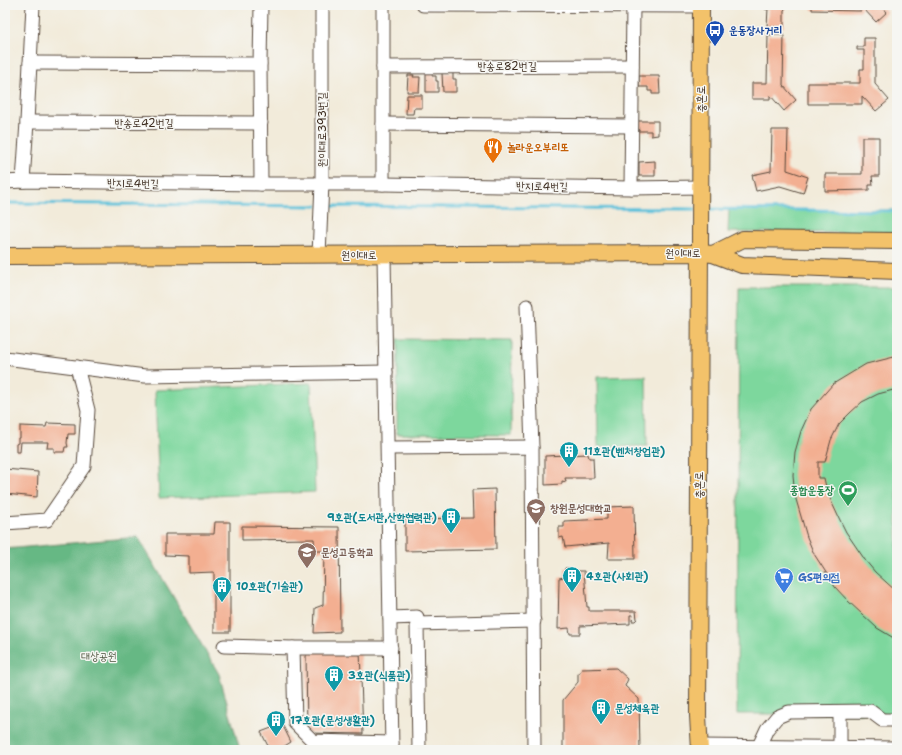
<svg xmlns="http://www.w3.org/2000/svg" width="902" height="755" viewBox="0 0 902 755" font-family="'Shantell Sans','Poor Story',sans-serif">
	<style>
		.green { fill: #7dd79d; stroke: #5c805e }
		.forest { fill: #66b884; stroke: #507151 }
		.lines { fill: none; stroke-linecap: round; stroke-linejoin: round }
		.stream { stroke: #5dc2db; stroke-width: 3 }
		.building { fill: #f3af91 }
		.minor-casing { stroke: #56473a; stroke-width: 15 }
		.major-casing { stroke: #56473a; stroke-width: 18 }
		.minor { stroke: #fff; stroke-width: 13 }
		.major { stroke: #f3c26a; stroke-width: 16 }
		.labels { text-anchor: middle; stroke-width: 3; stroke-linejoin: round; paint-order: stroke }
		.transit-label { font-size: 11px; font-weight: bold; fill: #164399; stroke: #f6f6f2; text-anchor: start }
		.street-label { font-size: 11px; fill: #3b2a1e; stroke: #f6f6f2 }
		.food-label { font-size: 11px; font-weight: bold; fill: #c56008; stroke: #f6f6f2; text-anchor: start }
		.culture-label { font-size: 11px; font-weight: bold; fill: #0d838f; stroke: #f6f6f2; text-anchor: start }
		.leisure-label { font-size: 11px; font-weight: bold; fill: #27864d; stroke: #f6f6f2; text-anchor: end }
		.education-label { font-size: 11px; font-weight: bold; fill: #785e54; stroke: #f6f6f2; text-anchor: start }
		.shop-label { font-size: 11px; font-weight: bold; fill: #366cbe; stroke: #f6f6f2; text-anchor: start }
		.park-label { font-size: 11px; fill: #4c553e; stroke: #f6f6f2 }
	</style>
	<rect width="100%" height="100%" fill="#f6f6f2"/>
	<filter id="ink" filterUnits="userSpaceOnUse"><feTurbulence type="fractalNoise" baseFrequency=".025" numOctaves="2"/><feDisplacementMap in="SourceGraphic" scale="8" xChannelSelector="R" yChannelSelector="G"/><feConvolveMatrix kernelMatrix="1 2 1 2 8 2 1 2 1" color-interpolation-filters="sRGB"/></filter>
	<filter id="wash" filterUnits="userSpaceOnUse"><feTurbulence type="fractalNoise" baseFrequency=".012" numOctaves="4" result="noise"/><feDisplacementMap in="SourceGraphic" scale="16" xChannelSelector="R" yChannelSelector="G"/><feGaussianBlur stdDeviation="0.9" result="paint"/><feColorMatrix in="noise" values="0 0 0 0 0 0 0 0 0 0 0 0 0 0 0 0 0 1.4 0 .05"/><feComposite in="paint" operator="in"/></filter>
	<g filter="url(#wash)">
		<rect width="100%" height="100%" fill="#f2ebda"/>
		<!-- green -->
		<g class="green">
			<polygon points="729,209 897,210 897,233 728,232"/>
			<polygon points="739,287 897,287 897,714 737,714"/>
			<polygon points="398,339 512,340 511,435 397,434"/>
			<polygon points="646,376 647,446 598,447 597,377"/>
			<polygon points="311,383 315,492 159,498 155,390"/>
		</g>
		<!-- forest -->
		<polygon class="forest" points="138,537 219,674 240,750 5,750 5,549"/>
		<g class="lines">
			<!-- stream -->
			<g class="stream">
				<polyline points="5,203 317,206"/>
				<polyline points="325,206 695,209"/>
				<polyline points="705,209 897,211"/>
			</g>
		</g>
		<g id="blocks">
			<!-- building -->
			<g class="building">
				<polygon points="761,5 789,5 784,10 784,27 767,27 768,8 766,10"/>
				<polygon points="812,5 881,5 887,12 876,22 861,6 861,11 812,10"/>
				<polygon points="768,35 784,35 783,85 796,100 784,111 770,95 770,99 752,99 752,83 767,83"/>
				<polygon points="864,38 875,38 875,84 889,100 876,111 862,96 862,104 808,104 808,83 860,83 860,69 864,69 864,50 857,50 857,47 864,47"/>
				<polygon points="426,70 432,71 432,76 436,76 436,81 438,81 438,92 426,92"/>
				<polygon points="442,73 453,73 453,79 456,79 456,92 443,92"/>
				<polygon points="408,75 414,75 413,77 420,77 419,92 407,92"/>
				<polygon points="639,76 659,76 660,94 652,94 652,91 648,91 648,87 639,87"/>
				<polygon points="407,95 422,95 422,108 414,108 413,114 406,114"/>
				<polygon points="638,121 658,121 658,135 651,136 651,131 638,131"/>
				<polygon points="772,130 788,130 787,170 808,177 803,193 780,186 756,191 752,175 771,171"/>
				<polygon points="862,137 879,137 879,176 872,176 873,185 869,185 869,190 825,191 825,174 862,174"/>
				<polygon points="655,161 655,176 639,176 639,162"/>
				<polygon points="894,357 897,357 897,389 878,394 862,402 850,413 839,424 831,440 825,462 818,462 818,478 824,478 826,487 832,503 839,518 846,532 865,560 875,572 897,592 897,640 877,628 848,601 835,587 825,571 814,554 807,537 795,496 793,475 795,452 801,431 811,409 833,384 866,364"/>
				<polygon points="47,423 75,424 75,434 68,434 67,443 68,447 65,447 64,452 54,452 54,448 47,448 48,442 21,442 20,452 16,452 16,444 18,443 18,438 20,438 20,426 46,427"/>
				<polygon points="588,454 589,458 593,458 594,478 565,478 566,482 562,481 562,484 545,485 545,456"/>
				<polygon points="5,469 38,472 37,497 5,494"/>
				<polygon points="495,489 496,549 405,551 405,519 473,518 472,490"/>
				<polygon points="634,506 635,559 608,559 609,543 565,547 563,537 559,538 559,527 564,527 564,521 607,519 607,507"/>
				<polygon points="215,522 230,522 230,632 214,632 214,572 189,573 189,556 165,555 165,534 214,534"/>
				<polygon points="242,526 339,527 340,632 314,633 315,608 323,605 324,551 315,551 314,539 242,540"/>
				<polygon points="565,568 570,568 570,571 584,571 587,607 589,607 589,611 636,611 637,619 635,621 632,621 633,615 630,615 630,624 580,626 580,634 570,634 569,628 558,629 559,578 565,577"/>
				<polygon points="360,650 363,734 307,733 306,651"/>
				<polygon points="616,668 628,679 625,686 639,699 640,750 563,750 563,700 578,682 578,674 582,669"/>
				<polygon points="282,724 291,742 283,747 285,750 270,750 261,732"/>
				<polygon points="381,748 381,750 337,750 337,749"/>
			</g>
		</g>
	</g>
	<g filter="url(#ink)">
		<use href="#blocks" fill-opacity="0" stroke="#56473a" stroke-width="1"/>
		<g class="lines">
			<defs>
				<g id="minor">
					<polyline points="261,5 260,64 261,184"/>
					<polyline points="423,5 701,6"/>
					<polyline points="30,63 260,64"/>
					<polyline points="383,67 632,66"/>
					<polyline points="27,122 261,123"/>
					<polyline points="383,124 631,126"/>
					<polyline points="23,181 27,122 33,5"/>
					<polyline points="5,182 23,181 261,184 383,184 631,188 701,187"/>
					<polyline points="383,184 383,5"/>
					<polyline points="631,188 633,5"/>
					<polyline points="319,255 322,183 322,5"/>
					<polyline points="384,255 392,750"/>
					<polyline points="527,306 532,447"/>
					<polyline points="5,358 145,376 386,372"/>
					<polyline points="388,448 532,447 534,750"/>
					<polyline points="5,523 47,520 84,466 88,410 77,367"/>
					<polyline points="390,618 417,617 417,624"/>
					<polyline points="224,646 293,648 391,648"/>
					<polyline points="293,648 295,723 313,741 392,743"/>
					<polyline points="700,746 897,748"/>
					<polyline points="759,746 767,729 777,717 789,712 870,711 882,720 897,720"/>
					<polyline points="840,747 840,712"/>
					<polyline points="419,750 417,624 534,621"/>
				</g>
				<g id="major">
					<polyline points="713,254 743,239 897,241"/>
					<polyline points="5,256 700,253 713,254 742,265 897,271"/>
					<polyline points="700,750 698,716 701,5"/>
				</g>
			</defs>
			<!-- minor casing -->
			<use href="#minor" class="minor-casing"/>
			<!-- major casing -->
			<use href="#major" class="major-casing"/>
			<!-- minor -->
			<use href="#minor" class="minor"/>
			<!-- major -->
			<use href="#major" class="major"/>
		</g>
	</g>
	<!-- icons -->
	<defs>
		<symbol id="bus-pin" viewBox="-11 -11 22 30"><path d="M0 17L-7.5 6A9.5 9.5 0 1 1 7.5 6Z" fill="#1a4fb4" stroke="#f6f6f2"/><path d="M-5-6H5V4H4V6H2V4H-2V6H-4V4H-5ZM-3.5-4V0h7V-4ZM-3.5 1.2v1.5H-2V1.2ZM2 1.2v1.5H3.5V1.2Z" fill="#fff"/></symbol>
		<symbol id="restaurant-pin" viewBox="-11 -11 22 30"><path d="M0 17L-7.5 6A9.5 9.5 0 1 1 7.5 6Z" fill="#e8710a" stroke="#f6f6f2"/><path d="M-5-6h1v4h1v-4h1v4h1v-4h1v5L-1.5 .5V6h-2V.5L-5-1ZM5-6V6H3V1.5H1.5Q1.5-4 5-6Z" fill="#fff"/></symbol>
		<symbol id="building-pin" viewBox="-11 -11 22 30"><path d="M0 17L-7.5 6A9.5 9.5 0 1 1 7.5 6Z" fill="#0f9aa8" stroke="#f6f6f2"/><path d="M-4-6H4V6H1V3H-1V6H-4ZM-2.5-4.3h1.7v1.8h-1.7ZM.8-4.3h1.7v1.8H.8ZM-2.5-1h1.7V.8h-1.7ZM.8-1h1.7V.8H.8Z" fill="#fff"/></symbol>
		<symbol id="stadium-pin" viewBox="-11 -11 22 30"><path d="M0 17L-7.5 6A9.5 9.5 0 1 1 7.5 6Z" fill="#2e9e5b" stroke="#f6f6f2"/><path d="M0-5a6.5 5 0 1 0 0 10a6.5 5 0 1 0 0-10ZM-3.5-1.8h7v3.6h-7Z" fill="#fff"/></symbol>
		<symbol id="university-pin" viewBox="-11 -11 22 30"><path d="M0 17L-7.5 6A9.5 9.5 0 1 1 7.5 6Z" fill="#8d6e63" stroke="#f6f6f2"/><path d="M0-5L7-2L0 1L-7-2ZM-4 1L0 2.5L4 1V4Q0 6-4 4Z" fill="#fff"/></symbol>
		<symbol id="school-pin" viewBox="-11 -11 22 30"><path d="M0 17L-7.5 6A9.5 9.5 0 1 1 7.5 6Z" fill="#8d6e63" stroke="#f6f6f2"/><path d="M0-5L7-2L0 1L-7-2ZM-4 1L0 2.5L4 1V4Q0 6-4 4Z" fill="#fff"/></symbol>
		<symbol id="supermarket-pin" viewBox="-11 -11 22 30"><path d="M0 17L-7.5 6A9.5 9.5 0 1 1 7.5 6Z" fill="#3f7fe0" stroke="#f6f6f2"/><path d="M-6-5.5h2.5l.6 2H6L4.5 2H-2.5L-4.4-4H-6ZM-1.5 3.2a1.3 1.3 0 1 0 .1 0ZM3 3.2a1.3 1.3 0 1 0 .1 0Z" fill="#fff"/></symbol>
	</defs>
	<g fill-rule="evenodd">
		<use href="#bus-pin" x="704" y="19" width="22" height="30"/>
		<use href="#restaurant-pin" x="482" y="136" width="22" height="30"/>
		<use href="#building-pin" x="558" y="440" width="22" height="30"/>
		<use href="#stadium-pin" x="837" y="479" width="22" height="30"/>
		<use href="#university-pin" x="525" y="497" width="22" height="30"/>
		<use href="#building-pin" x="440" y="506" width="22" height="30"/>
		<use href="#school-pin" x="296" y="541" width="22" height="30"/>
		<use href="#building-pin" x="561" y="565" width="22" height="30"/>
		<use href="#supermarket-pin" x="773" y="566" width="22" height="30"/>
		<use href="#building-pin" x="211" y="575" width="22" height="30"/>
		<use href="#building-pin" x="323" y="664" width="22" height="30"/>
		<use href="#building-pin" x="590" y="697" width="22" height="30"/>
		<use href="#building-pin" x="265" y="709" width="22" height="30"/>
	</g>
	<g class="labels">
		<!-- transit labels -->
		<g class="transit-label">
			<text x="729" y="34">운동장사거리</text>
		</g>
		<!-- street labels -->
		<g class="street-label">
			<text x="507" y="70">반송로82번길</text>
			<text transform="translate(701 99) rotate(-90)" y="4">충혼로</text>
			<text x="144" y="127">반송로42번길</text>
			<text transform="translate(322 130) rotate(-90)" y="4">원이대로393번길</text>
			<text transform="translate(133 183) rotate(1)" y="4">반지로4번길</text>
			<text transform="translate(542 186) rotate(1)" y="4">반지로4번길</text>
			<text x="683" y="257">원이대로</text>
			<text x="359" y="259">원이대로</text>
			<text transform="translate(699 485) rotate(-90)" y="4">충혼로</text>
		</g>
		<!-- food labels -->
		<g class="food-label">
			<text x="507" y="151">놀라운오부리또</text>
		</g>
		<!-- culture labels -->
		<g class="culture-label">
			<text x="583" y="455">11호관(벤처창업관)</text>
			<text x="437" y="521" text-anchor="end">9호관(도서관,산학협력관)</text>
			<text x="586" y="580">4호관(사회관)</text>
			<text x="236" y="590">10호관(기술관)</text>
			<text x="348" y="679">3호관(식품관)</text>
			<text x="615" y="712">문성체육관</text>
			<text x="290" y="724">17호관(문성생활관)</text>
		</g>
		<!-- leisure labels -->
		<g class="leisure-label">
			<text x="834" y="494">종합운동장</text>
		</g>
		<!-- education labels -->
		<g class="education-label">
			<text x="550" y="512">창원문성대학교</text>
			<text x="321" y="556">문성고등학교</text>
		</g>
		<!-- shop labels -->
		<g class="shop-label">
			<text x="798" y="581">GS편의점</text>
		</g>
		<!-- park labels -->
		<g class="park-label">
			<text x="99" y="660">대상공원</text>
		</g>
	</g>
	<!-- margin -->
	<rect width="902" height="755" fill="none" stroke="#f6f6f2" stroke-width="20"/>
</svg>
